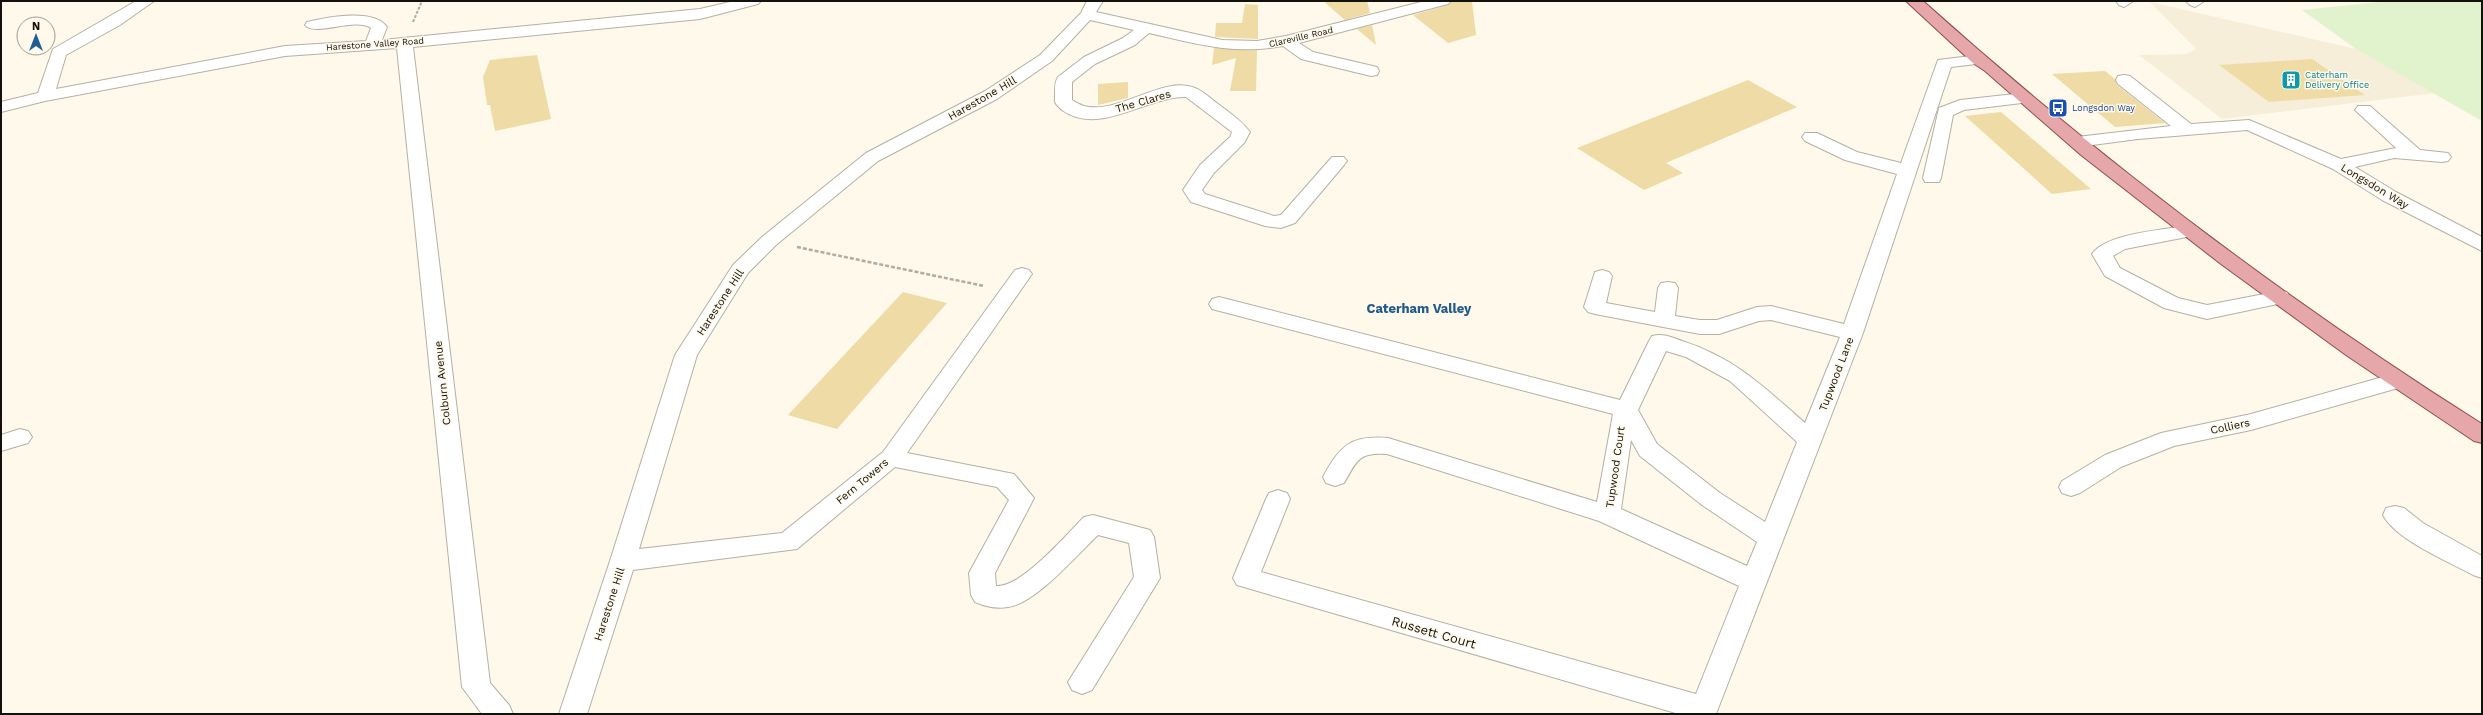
<svg xmlns="http://www.w3.org/2000/svg" width="2483" height="715" viewBox="0 0 2483 715" font-family="'Work Sans',sans-serif">
	<style>
		.built { fill: #f6eed8 }
		.green { fill: #e0f3cc }
		.building { fill: #efdba5 }
		.lines { fill: none; stroke-linecap: round; stroke-linejoin: round }
		.minor-casing { stroke: #b5b0a2; stroke-width: 2 }
		.major-casing { stroke: #914c4e; stroke-width: 2 }
		.path-far1 { stroke: #b0aca1; stroke-width: 2; stroke-dasharray: 3 1.5; stroke-linecap: butt }
		.path { stroke: #b0aca1; stroke-width: 2.5; stroke-dasharray: 4 2; stroke-linecap: butt }
		.minor { fill: #fff; fill-rule: evenodd }
		.major { fill: #e6a7aa; fill-rule: evenodd }
		.labels { text-anchor: middle; stroke-width: 3; stroke-linejoin: round; paint-order: stroke }
		.far-street-label { font-size: 9px; fill: #13110c; stroke: #fef9ea }
		.far-culture-label { font-size: 9px; fill: #0d838f; stroke: #fef9ea; text-anchor: start }
		.far-transit-label { font-size: 9px; fill: #164399; stroke: #fef9ea; text-anchor: start }
		.street-label { font-size: 11px; fill: #13110c; stroke: #fef9ea }
		.quarter-label { font-size: 13px; font-weight: bold; fill: #215b8c; stroke: #fef9ea }
		.near-street-label { font-size: 13px; fill: #13110c; stroke: #fef9ea }
	</style>
	<rect width="100%" height="100%" fill="#fef9ea"/>
	<!-- built -->
	<polygon class="built" points="2150,2 2356,49 2435,93 2222,119 2139,55 2186,54 2196,49"/>
	<!-- green -->
	<polygon class="green" points="2389,1 2482,1 2482,121 2356,49 2302,10"/>
	<!-- building -->
	<g class="building">
		<polygon points="1323,1 1367,1 1370,13 1345,20"/>
		<polygon points="1452,1 1472,1 1476,35 1448,43 1413,15 1448,5"/>
		<polygon points="1245,4 1258,5 1258,39 1215,37 1216,23 1242,23"/>
		<polygon points="1372,25 1376,45 1357,29"/>
		<polygon points="1214,48 1257,50 1256,91 1230,91 1236,58 1212,65"/>
		<polygon points="537,55 551,119 495,131 490,105 487,105 483,77 490,60"/>
		<polygon points="2312,59 2365,95 2269,102 2219,65"/>
		<polygon points="2105,71 2115,79 2117,85 2165,123 2115,127 2052,74"/>
		<polygon points="1748,80 1797,107 1666,163 1683,173 1644,190 1577,148"/>
		<polygon points="1128,82 1128,98 1098,105 1098,84"/>
		<polygon points="2001,112 2091,189 2052,194 1965,116"/>
		<polygon points="903,292 947,303 837,429 788,415"/>
	</g>
	<g class="lines">
		<defs>
			<g id="minor">
				<path d="M 136,1 L 154,1 L 120,25 L 66,55 L 56,89 L 285,46 L 366,41 L 371,28 C 355,17 314,37 305,25 L 307,22 C 327,17 374,8 387,27 L 382,40 L 700,9 L 734,1 L 761,1 L 758,4 L 700,19 L 413,47 L 490,683 L 509,705 L 513,714 L 482,714 L 462,687 L 397,48 L 285,56 L 45,101 L 1,112 L 1,102 L 38,93 L 53,49 Z"/>
				<path d="M 1087,1 L 1103,1 L 1096,12 L 1222,40 L 1257,41 L 1286,36 L 1425,1 L 1451,1 L 1448,4 L 1299,43 L 1313,52 L 1377,67 L 1379,71 L 1377,75 L 1371,76 L 1301,59 L 1283,46 C 1233,55 1197,44 1149,33 L 1135,45 L 1095,64 L 1072,82 L 1072,100 C 1108,126 1159,73 1195,88 C 1203,91 1211,99 1218,104 C 1230,113 1241,120 1250,132 L 1244,143 L 1214,173 L 1202,190 L 1205,194 L 1274,216 L 1281,215 L 1332,157 L 1344,157 L 1347,161 L 1344,165 L 1295,223 L 1281,228 L 1265,226 L 1191,202 L 1183,190 L 1200,165 L 1230,137 L 1232,132 L 1186,97 C 1147,96 1099,137 1062,110 C 1058,106 1054,104 1055,98 C 1055,91 1054,83 1058,77 L 1084,57 L 1123,38 L 1134,30 L 1090,20 L 1052,61 L 997,99 L 878,161 L 776,245 L 748,273 L 697,355 L 639,549 L 782,533 L 883,452 L 1015,270 L 1022,268 L 1029,270 L 1032,274 L 907,453 L 1014,474 L 1034,498 L 995,573 L 996,586 C 1021,588 1066,535 1084,517 L 1093,515 L 1150,530 L 1154,537 L 1160,578 L 1092,690 L 1082,694 L 1072,690 L 1068,682 L 1134,577 L 1129,543 L 1098,535 C 1078,554 1035,604 1008,607 C 997,609 984,606 975,602 L 971,595 L 969,573 L 1009,500 L 997,487 L 895,467 L 797,549 L 633,570 L 587,714 L 559,714 L 610,561 L 675,355 L 733,265 L 762,237 L 866,153 L 985,91 L 1040,55 L 1081,13 Z"/>
				<polygon points="2116,1 2132,1 2132,2 2124,7 2119,5"/>
				<polygon points="2186,1 2202,1 2203,2 2195,7 2190,5"/>
				<path d="M 1979,55 L 1985,57 L 1987,60 L 1985,63 L 1951,67 L 1863,333 L 1716,714 L 1679,714 L 1237,585 L 1233,578 L 1266,499 L 1269,493 L 1278,490 L 1287,493 L 1290,499 L 1261,572 L 1696,694 L 1739,586 L 1599,521 L 1387,454 C 1359,452 1357,460 1344,483 L 1335,486 L 1326,483 L 1323,477 C 1340,446 1350,435 1388,438 L 1597,502 L 1613,414 L 1212,309 L 1209,304 L 1212,299 L 1219,297 L 1620,400 L 1649,341 L 1652,336 C 1663,333 1671,337 1682,341 C 1735,358 1764,387 1805,423 L 1840,337 L 1771,320 L 1759,321 L 1719,334 L 1700,334 L 1595,314 L 1588,312 L 1584,307 L 1595,272 L 1602,270 L 1609,272 L 1612,276 L 1606,303 L 1655,312 L 1658,288 L 1661,283 L 1668,282 L 1675,283 L 1678,288 L 1675,316 L 1700,320 L 1717,320 L 1757,307 L 1771,306 L 1844,324 L 1897,174 L 1845,160 L 1805,141 L 1802,137 L 1805,133 L 1817,133 L 1857,152 L 1901,163 L 1938,60 ZM 1666,351 L 1686,357 L 1730,381 L 1797,442 L 1765,522 L 1720,493 L 1657,444 L 1638,410 ZM 1631,440 L 1640,456 L 1702,505 L 1757,542 L 1747,566 L 1621,509 Z"/>
				<polygon points="2124,75 2130,76 2191,124 2249,120 2341,159 2396,148 2355,110 2358,106 2370,106 2420,150 2448,153 2451,157 2448,161 2442,162 2394,158 2355,167 2396,192 2482,237 2482,251 2382,200 2333,169 2247,130 2138,139 2077,147 2071,146 2068,142 2071,138 2077,137 2171,126 2118,84 2116,80 2118,76"/>
				<polygon points="2024,93 2030,94 2033,98 2030,102 1964,110 1953,115 1941,178 1939,182 1925,182 1923,178 1939,108 1960,100"/>
				<path d="M 2190,225 L 2197,227 L 2200,231 L 2197,235 L 2125,249 L 2113,256 L 2120,268 L 2178,298 L 2207,305 L 2280,291 L 2287,292 L 2290,297 L 2287,302 L 2207,319 L 2164,308 L 2105,276 L 2092,254 C 2106,233 2165,230 2190,225 Z"/>
				<polygon points="2397,373 2405,376 2408,381 2405,386 2251,430 2174,446 2121,467 2080,493 2071,496 2062,493 2059,487 2062,481 2105,455 2161,433 2251,414"/>
				<polygon points="20,429 28,431 32,437 28,443 1,451 1,435"/>
				<path d="M 2395,506 L 2404,508 L 2423,523 L 2482,556 L 2482,578 L 2473,575 C 2448,561 2396,540 2383,515 L 2386,508 Z"/>
			</g>
			<path id="major" d="M 1906,1 L 1923,1 C 2097,157 2284,299 2482,424 L 2482,443 L 2474,441 L 2346,355 L 2221,264 L 2081,155 L 1985,71 L 1973,63 Z"/>
		</defs>
		<!-- minor casing -->
		<use href="#minor" class="minor-casing"/>
		<!-- major casing -->
		<use href="#major" class="major-casing"/>
		<!-- path-far1 -->
		<polyline class="path-far1" points="413,22 422,1"/>
		<!-- path -->
		<polyline class="path" points="797,247 984,286"/>
		<!-- minor -->
		<use href="#minor" class="minor"/>
		<!-- major -->
		<use href="#major" class="major"/>
	</g>
	<!-- icons -->
	<defs>
		<symbol id="building-square" viewBox="-11 -11 22 22"><rect x="-9" y="-9" width="18" height="18" rx="4" fill="#0f9aa8" stroke="#fef9ea"/><path d="M-4-6H4V6H1V3H-1V6H-4ZM-2.5-4.3h1.7v1.8h-1.7ZM.8-4.3h1.7v1.8H.8ZM-2.5-1h1.7V.8h-1.7ZM.8-1h1.7V.8H.8Z" fill="#fff"/></symbol>
		<symbol id="bus-square" viewBox="-11 -11 22 22"><rect x="-9" y="-9" width="18" height="18" rx="4" fill="#1a4fb4" stroke="#fef9ea"/><path d="M-5-6H5V4H4V6H2V4H-2V6H-4V4H-5ZM-3.5-4V0h7V-4ZM-3.5 1.2v1.5H-2V1.2ZM2 1.2v1.5H3.5V1.2Z" fill="#fff"/></symbol>
	</defs>
	<g fill-rule="evenodd">
		<use href="#building-square" x="2280" y="69" width="22" height="22"/>
		<use href="#bus-square" x="2047" y="97" width="22" height="22"/>
	</g>
	<g class="labels">
		<!-- far-street labels -->
		<g class="far-street-label">
			<text transform="translate(1301 37) rotate(-13)" y="3">Clareville Road</text>
			<text transform="translate(375 44) rotate(-4)" y="3">Harestone Valley Road</text>
		</g>
		<!-- far-culture labels -->
		<g class="far-culture-label">
			<text x="2305" y="78">Caterham<tspan x="2305" dy="10">Delivery Office</tspan></text>
		</g>
		<!-- far-transit labels -->
		<g class="far-transit-label">
			<text x="2072" y="111">Longsdon Way</text>
		</g>
		<!-- street labels -->
		<g class="street-label">
			<text transform="translate(982 98) rotate(-30)" y="4">Harestone Hill</text>
			<text transform="translate(1143 101) rotate(-16)" y="4">The Clares</text>
			<text transform="translate(2375 186) rotate(31)" y="4">Longsdon Way</text>
			<text transform="translate(720 302) rotate(-57)" y="4">Harestone Hill</text>
			<text transform="translate(1836 374) rotate(-69)" y="4">Tupwood Lane</text>
			<text transform="translate(442 383) rotate(-96)" y="4">Colburn Avenue</text>
			<text transform="translate(2230 426) rotate(-12)" y="4">Colliers</text>
			<text transform="translate(1615 467) rotate(-82)" y="4">Tupwood Court</text>
			<text transform="translate(862 481) rotate(-40)" y="4">Fern Towers</text>
			<text transform="translate(609 604) rotate(-72)" y="4">Harestone Hill</text>
		</g>
		<!-- quarter labels -->
		<g class="quarter-label">
			<text x="1419" y="313">Caterham Valley</text>
		</g>
		<!-- near-street labels -->
		<g class="near-street-label">
			<text transform="translate(1434 632) rotate(16)" y="5">Russett Court</text>
		</g>
	</g>
	<!-- border -->
	<rect width="2483" height="715" fill="none" stroke="#13110c" stroke-width="4"/>
	<!-- north arrow -->
	<g transform="translate(36 36)"><circle r="19" fill="#fef9ea" stroke="#a09c91"/>
	<path d="M0-3L7 15L0 10L-7 15Z" fill="#1f5f95"/>
	<text y="-6" font-size="11" font-weight="bold" text-anchor="middle" fill="#13110c">N</text>
	</g>
</svg>
